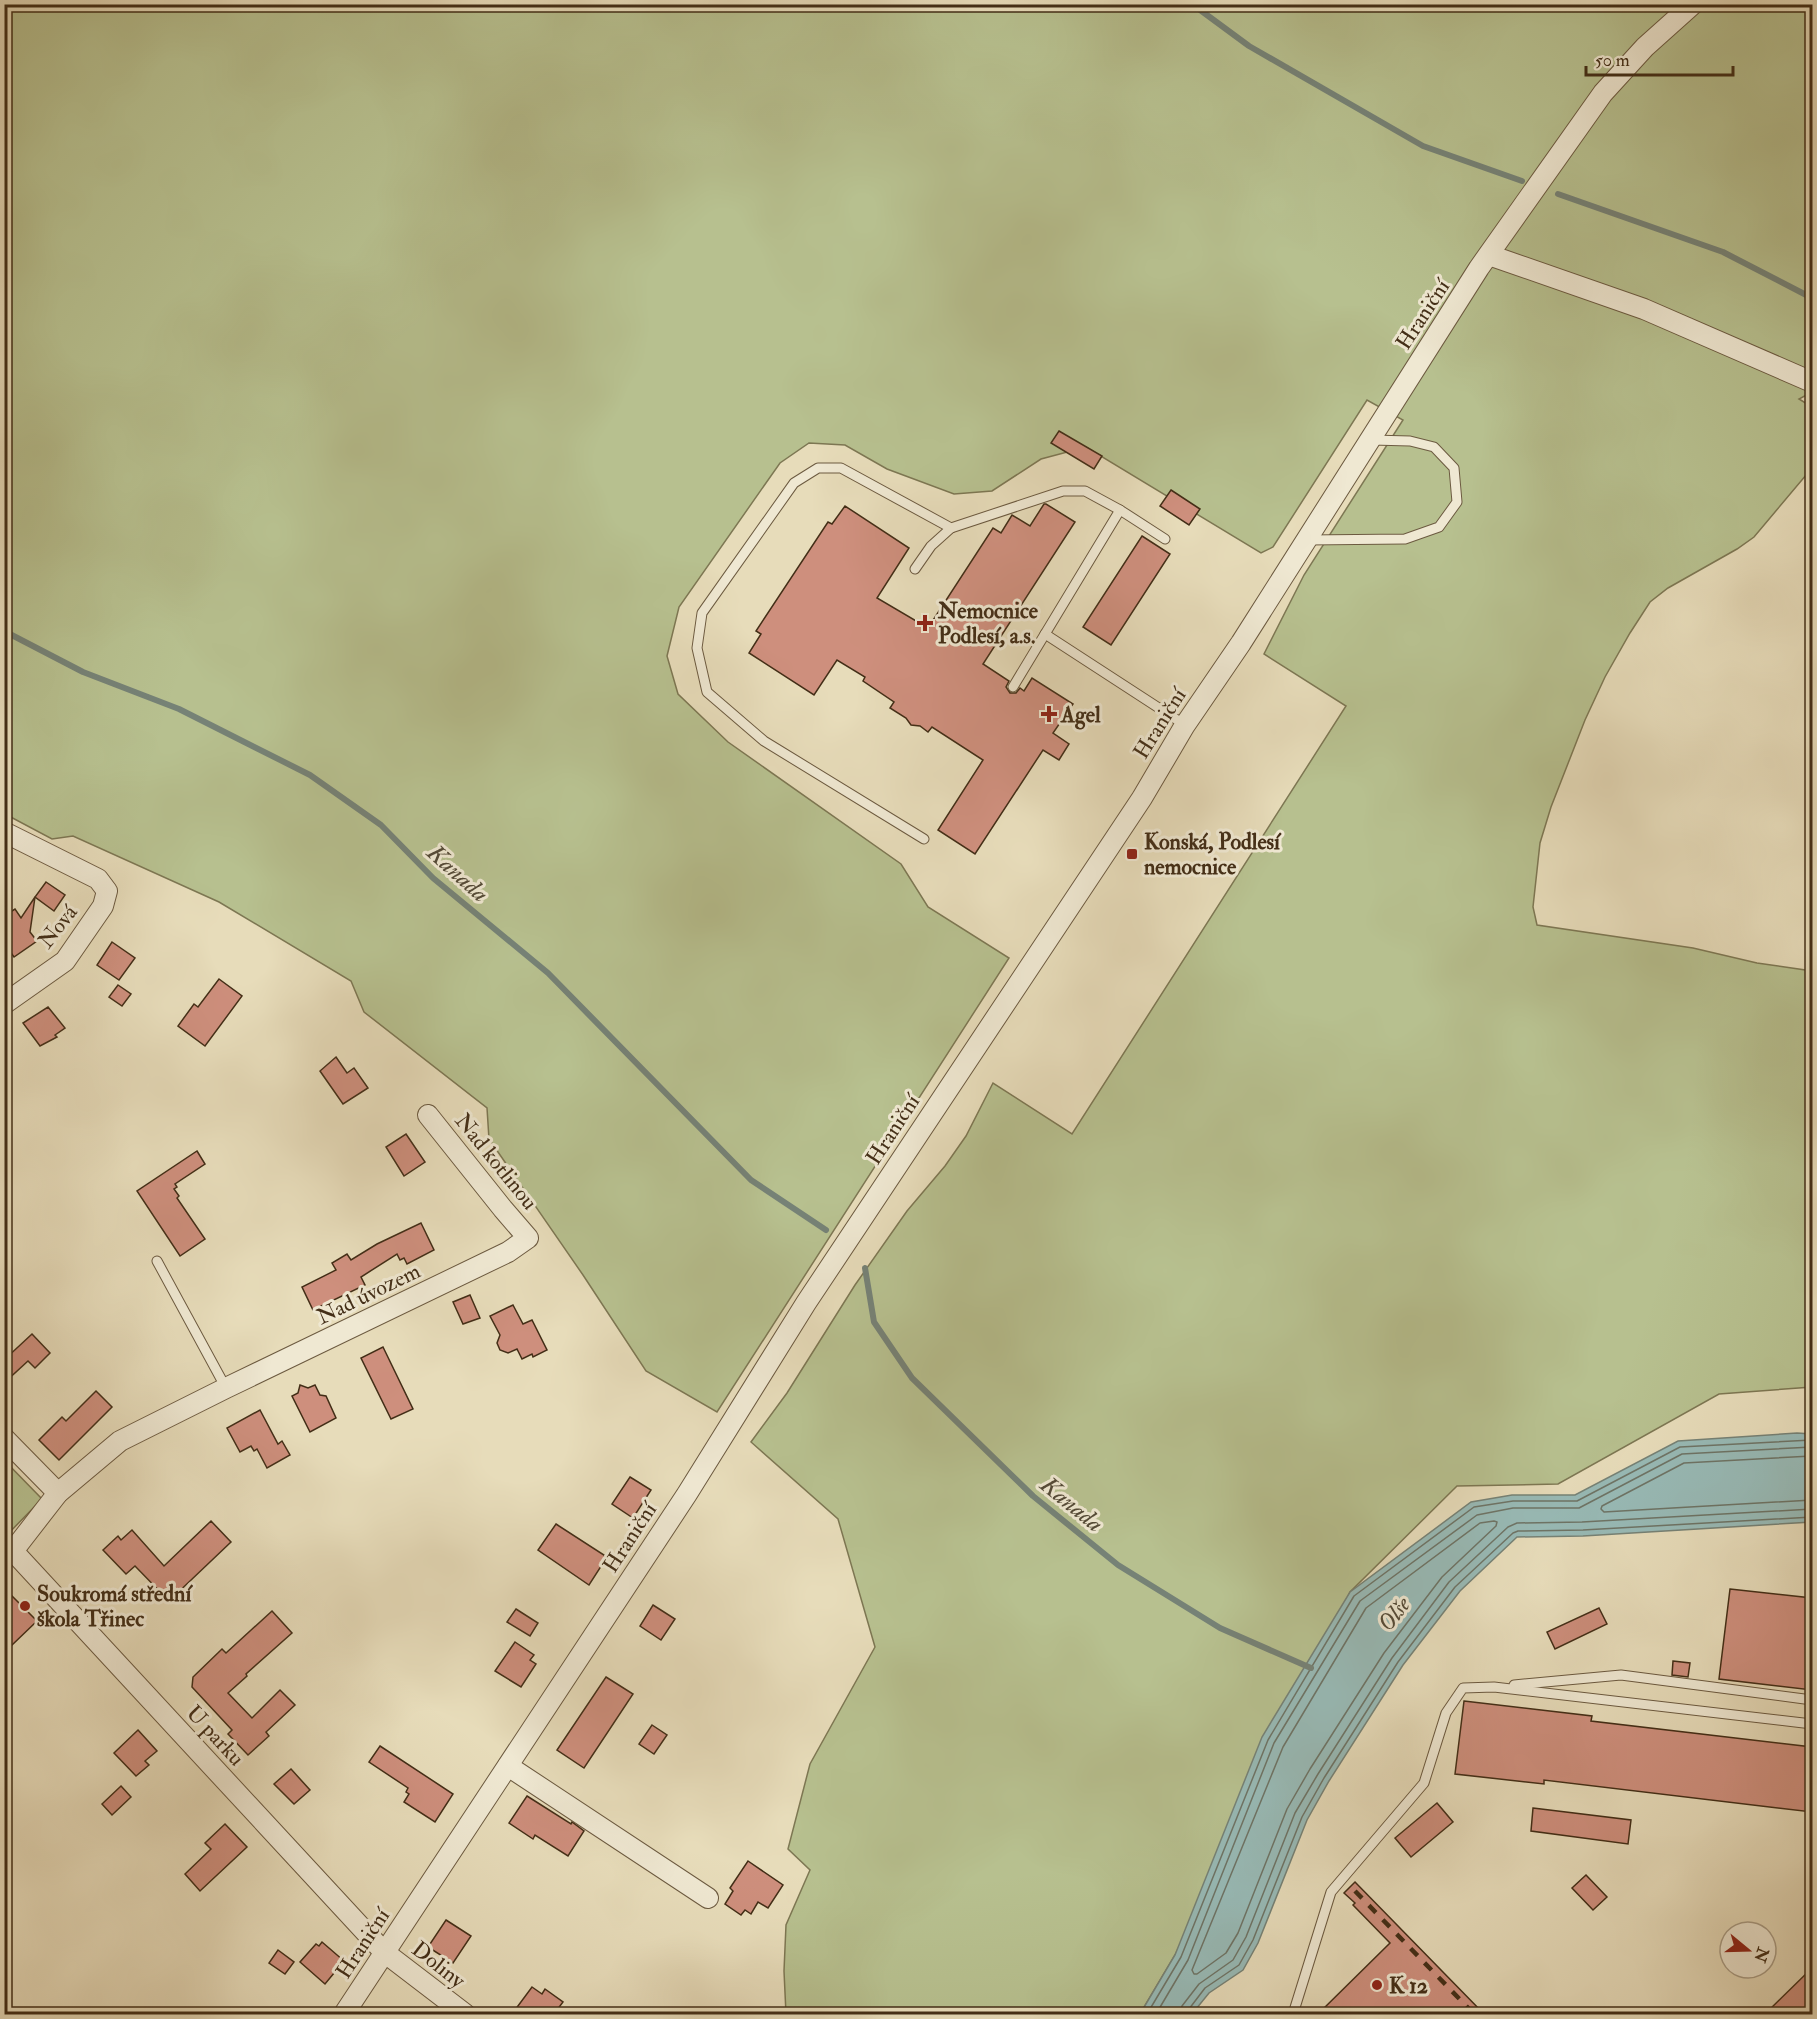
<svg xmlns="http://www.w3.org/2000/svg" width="1817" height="2019" viewBox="0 0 1817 2019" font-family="'IM FELL Double Pica',serif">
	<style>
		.green { fill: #b7c08f; stroke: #7d7753; stroke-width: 1.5 }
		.water { fill: #98bab6; stroke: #768276; stroke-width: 1.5 }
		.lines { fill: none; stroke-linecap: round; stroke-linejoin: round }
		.shore { stroke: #6e7466; stroke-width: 1.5 }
		.stream { stroke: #768276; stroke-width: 6 }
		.building { fill: #ce8f7d; stroke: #432e17; stroke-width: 1.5 }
		.service-casing { stroke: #6c5a40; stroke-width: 11 }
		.minor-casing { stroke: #6c5a40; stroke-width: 22 }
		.service { stroke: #efe8d2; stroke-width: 9 }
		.minor { stroke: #efe8d2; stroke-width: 20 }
		.rail { stroke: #432e17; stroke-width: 4.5; stroke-dasharray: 10 10; stroke-linecap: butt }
		.poi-dot { fill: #8f2418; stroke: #efe8d2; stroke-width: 2 }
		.labels { text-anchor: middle; stroke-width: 6; stroke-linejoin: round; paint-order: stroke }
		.street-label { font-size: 22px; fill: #432e17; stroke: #efe8d2 }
		.poi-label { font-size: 22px; font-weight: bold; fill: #432e17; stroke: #efe8d2; text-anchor: start }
		.water-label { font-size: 24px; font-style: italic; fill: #544a37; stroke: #efe8d2 }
	</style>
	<rect width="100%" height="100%" fill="#e7dcba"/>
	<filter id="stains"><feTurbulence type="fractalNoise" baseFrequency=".00333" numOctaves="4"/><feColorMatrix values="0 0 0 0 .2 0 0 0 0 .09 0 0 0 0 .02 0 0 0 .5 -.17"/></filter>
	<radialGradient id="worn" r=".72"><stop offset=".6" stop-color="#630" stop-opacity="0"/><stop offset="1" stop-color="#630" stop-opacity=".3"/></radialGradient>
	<!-- green -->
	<g class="green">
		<polygon points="4,5 1812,5 1812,392 1799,399 1812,407 1812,468 1754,537 1737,549 1668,588 1650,602 1630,633 1605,677 1585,720 1551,807 1540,843 1533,907 1537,925 1693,948 1757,963 1812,971 1812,1387 1719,1394 1558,1484 1457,1486 1350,1592 1175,1955 1140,2014 786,2014 784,1971 786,1925 810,1870 788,1849 810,1764 875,1647 838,1519 751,1442 787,1393 855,1285 907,1211 945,1166 966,1136 993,1083 1072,1134 1346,706 1264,654 1304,575 1403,420 1367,400 1273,547 1261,553 1086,447 1041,459 992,491 954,494 887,469 845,445 809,443 780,463 679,607 667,656 678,694 728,742 901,864 928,907 1009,958 717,1412 646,1371 583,1275 489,1139 487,1108 364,1012 351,981 219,902 73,836 52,839 5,814"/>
		<polygon points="5,1461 42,1499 5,1537"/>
	</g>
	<!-- water -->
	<polygon class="water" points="1797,1433 1812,1434 1812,1522 1583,1536 1517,1537 1460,1591 1403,1665 1329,1781 1307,1820 1258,1943 1243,1970 1209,1993 1192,2014 1140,2014 1175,1955 1262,1737 1350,1592 1471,1502 1512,1495 1575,1495 1678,1441"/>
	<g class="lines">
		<!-- shore -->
		<g class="shore">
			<polyline points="1812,1456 1684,1463 1602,1506 1601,1509 1604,1512 1812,1500"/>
			<polygon points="1494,1521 1497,1522 1496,1526 1442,1577 1384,1653 1310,1769 1287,1809 1238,1933 1226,1953 1197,1974 1194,1974 1192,1970 1283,1747 1366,1608 1480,1523"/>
			<polyline points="1147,2014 1181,1957 1268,1740 1354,1596 1474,1507 1513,1501 1577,1501 1680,1447 1812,1440"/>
			<polyline points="1156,2014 1188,1960 1274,1743 1360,1601 1477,1515 1513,1508 1579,1508 1682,1454 1812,1447"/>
			<polyline points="1180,2014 1182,2006 1199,1984 1233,1960 1246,1937 1295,1813 1318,1774 1392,1658 1449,1582 1508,1527 1517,1523 1582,1522 1812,1509"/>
			<polyline points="1188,2014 1189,2009 1205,1988 1239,1965 1253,1940 1302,1817 1324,1778 1398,1662 1455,1587 1513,1533 1518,1531 1583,1530 1812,1517"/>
		</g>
		<!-- stream -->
		<g class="stream">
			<polyline points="1192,4 1249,46 1423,146 1522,181"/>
			<polyline points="1558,194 1723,252 1812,298"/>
			<polyline points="4,631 83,672 179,709 310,775 381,825 433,878 548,973 751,1180 826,1230"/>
			<polyline points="865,1268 874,1322 912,1378 1033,1496 1118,1565 1220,1628 1311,1668"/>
		</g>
	</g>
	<!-- building -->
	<g class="building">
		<polygon points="1059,431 1102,456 1094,469 1051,443"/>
		<polygon points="1171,490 1200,509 1189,525 1160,506"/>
		<polygon points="1044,504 1046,504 1075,522 983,664 1009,681 1006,687 1010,693 1016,693 1020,688 1024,691 1032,678 1073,704 1053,733 1069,744 1059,760 1043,750 975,854 938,830 983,760 932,727 928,732 920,726 911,725 906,718 890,708 894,702 863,681 865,677 837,660 814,695 749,653 761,634 756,631 828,522 832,524 845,506 909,548 877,598 928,628 993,528 1001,533 1012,515 1030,526"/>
		<polygon points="1142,536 1170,554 1111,645 1083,627"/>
		<polygon points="46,882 65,895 54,911 35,897"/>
		<polygon points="35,897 30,932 37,941 14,957 4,943 4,916 15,909 21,918"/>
		<polygon points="112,942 135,958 119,980 97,965"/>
		<polygon points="219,979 242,996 205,1046 178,1026 194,1004 198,1007"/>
		<polygon points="118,985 131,994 122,1006 109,997"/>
		<polygon points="48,1007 65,1028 55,1035 57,1037 40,1046 23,1023"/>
		<polygon points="336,1057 347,1073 354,1068 368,1088 343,1104 320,1071"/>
		<polygon points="406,1134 425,1162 404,1176 386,1147"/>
		<polygon points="197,1151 205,1164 175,1184 177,1187 174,1189 179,1196 177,1198 205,1239 180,1256 137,1191"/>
		<polygon points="421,1223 434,1250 407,1264 404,1258 400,1260 397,1254 361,1277 365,1285 313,1310 302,1287 336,1270 332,1263 347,1254 351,1260 377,1244"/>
		<polygon points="470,1295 480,1318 463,1324 453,1302"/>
		<polygon points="513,1305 523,1324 532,1320 547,1350 533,1357 532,1354 522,1359 517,1349 508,1353 500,1350 497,1343 500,1335 490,1316"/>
		<polygon points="32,1334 50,1353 35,1368 28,1361 4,1383 4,1360"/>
		<polygon points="383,1347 413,1409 391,1419 361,1358"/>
		<polygon points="300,1385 308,1388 315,1385 320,1395 326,1396 336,1418 310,1432 292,1396 298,1393"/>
		<polygon points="96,1391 112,1407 59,1460 39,1440 62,1417 66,1421"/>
		<polygon points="260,1410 278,1444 282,1441 290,1455 267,1468 257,1449 254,1451 251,1446 240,1452 227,1428"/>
		<polygon points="630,1477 651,1490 633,1518 612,1504"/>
		<polygon points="211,1521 231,1542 169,1601 135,1566 126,1574 103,1550 118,1536 121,1540 132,1530 164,1566"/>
		<polygon points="556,1524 607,1557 589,1585 538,1550"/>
		<polygon points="4,1588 37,1621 12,1645 4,1638"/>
		<polygon points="1730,1589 1812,1598 1812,1690 1719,1679"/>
		<polygon points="653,1605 675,1619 661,1640 640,1626"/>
		<polygon points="1599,1608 1607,1624 1555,1649 1547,1632"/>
		<polygon points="516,1609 538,1623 530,1636 507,1622"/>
		<polygon points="272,1611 292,1633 246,1674 247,1676 228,1693 252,1718 280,1690 295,1705 266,1732 269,1736 248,1755 228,1734 232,1730 192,1687 193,1677 222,1649 226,1653"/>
		<polygon points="515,1642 534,1655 530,1660 536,1664 521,1687 495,1671"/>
		<polygon points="1673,1661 1690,1663 1688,1677 1672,1675"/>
		<polygon points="606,1677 633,1694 584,1768 557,1750"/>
		<polygon points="1464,1701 1592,1716 1591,1721 1812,1747 1812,1812 1544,1780 1544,1784 1455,1774"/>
		<polygon points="652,1725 667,1735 654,1754 639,1744"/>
		<polygon points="138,1730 157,1751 145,1761 149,1765 136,1776 114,1753"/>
		<polygon points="380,1746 453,1794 435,1822 404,1802 409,1794 406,1792 408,1788 369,1762"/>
		<polygon points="291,1769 310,1790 294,1804 274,1784"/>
		<polygon points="121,1786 131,1797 112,1815 102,1804"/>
		<polygon points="527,1796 571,1824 572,1822 584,1831 568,1856 535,1835 533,1839 509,1823"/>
		<polygon points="1437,1803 1453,1822 1411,1857 1395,1838"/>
		<polygon points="1533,1808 1631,1820 1628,1844 1531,1831"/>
		<polygon points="225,1824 247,1847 200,1891 185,1874 211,1849 205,1843"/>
		<polygon points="748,1861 783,1885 768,1908 758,1902 751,1914 745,1910 741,1915 725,1904 733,1891 730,1888"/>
		<polygon points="1586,1875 1607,1897 1593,1910 1572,1888"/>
		<polygon points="1355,1882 1484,2014 1318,2014 1390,1943 1353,1905 1355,1903 1344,1893"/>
		<polygon points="446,1920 471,1936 453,1963 428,1947"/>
		<polygon points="322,1942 344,1961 325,1984 300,1962 316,1944 319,1946"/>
		<polygon points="278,1950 294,1962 285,1974 269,1963"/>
		<polygon points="1812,1968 1812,2014 1765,2014"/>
		<polygon points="532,1987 542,1994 545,1989 563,2002 554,2014 512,2014"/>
	</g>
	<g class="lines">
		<defs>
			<g id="service">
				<polyline points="1307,540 1405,539 1439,527 1457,502 1454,468 1434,447 1410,441 1372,440"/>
				<polyline points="915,569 931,546 951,528 1063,491 1085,491 1120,510"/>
				<polyline points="1045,634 1185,725"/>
				<polyline points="1013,687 1120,510 1165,539"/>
				<polyline points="924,839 764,741 707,692 697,648 702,613 794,483 818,468 841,468 951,528"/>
				<polyline points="157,1261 226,1388"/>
				<polyline points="1514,1685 1621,1675 1812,1700"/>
				<polyline points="1293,2014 1331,1892 1424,1783 1446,1713 1463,1688 1494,1687 1812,1724"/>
			</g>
			<g id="minor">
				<polyline points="1489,255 1644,309 1812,382"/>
				<polyline points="4,832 98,879 107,891 103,906 65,961 4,1004"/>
				<polyline points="4,1438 58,1493"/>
				<polyline points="13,1551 384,1952 465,2014"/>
				<polyline points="4,1558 13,1551 58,1493 120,1441 226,1388 508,1252 528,1238 503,1209 428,1115"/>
				<polyline points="508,1766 708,1898"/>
				<polyline points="344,2014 687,1494 806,1303 1142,798 1185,725 1241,643 1479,268 1603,93 1645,47 1693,4"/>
			</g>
		</defs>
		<!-- service casing -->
		<use href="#service" class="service-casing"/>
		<!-- minor casing -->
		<use href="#minor" class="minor-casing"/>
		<!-- service -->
		<use href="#service" class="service"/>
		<!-- minor -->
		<use href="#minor" class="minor"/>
		<!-- rail -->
		<polyline class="rail" points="1355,1891 1474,2014"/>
	</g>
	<!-- markers -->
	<g class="poi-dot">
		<path d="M922 614h6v6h6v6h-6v6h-6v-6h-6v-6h6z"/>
		<path d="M1046 705h6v6h6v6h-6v6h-6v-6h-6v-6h6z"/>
		<rect x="1126" y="848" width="12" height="12" rx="3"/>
		<circle cx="25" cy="1606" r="6"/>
		<circle cx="1377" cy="1985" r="6"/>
	</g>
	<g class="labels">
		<!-- street labels -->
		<g class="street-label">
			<text transform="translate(1422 314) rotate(-57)" y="8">Hraniční</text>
			<text transform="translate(1159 723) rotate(-58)" y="8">Hraniční</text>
			<text transform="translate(57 926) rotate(-52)" y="8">Nová</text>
			<text transform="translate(892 1129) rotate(-57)" y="8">Hraniční</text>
			<text transform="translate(497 1161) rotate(51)" y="8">Nad kotlinou</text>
			<text transform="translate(368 1293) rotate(-26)" y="8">Nad úvozem</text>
			<text transform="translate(629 1537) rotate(-57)" y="8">Hraniční</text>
			<text transform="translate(216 1735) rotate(47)" y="8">U parku</text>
			<text transform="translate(362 1943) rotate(-57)" y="8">Hraniční</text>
			<text transform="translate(439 1964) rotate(38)" y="8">Doliny</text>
		</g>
		<!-- poi labels -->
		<g class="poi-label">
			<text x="938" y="618">Nemocnice<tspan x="938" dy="25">Podlesí, a.s.</tspan></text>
			<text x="1061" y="722">Agel</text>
			<text x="1144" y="849">Konská, Podlesí<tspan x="1144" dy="25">nemocnice</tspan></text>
			<text x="37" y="1601">Soukromá střední<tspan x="37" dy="25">škola Třinec</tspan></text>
			<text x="1389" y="1993">K 12</text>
		</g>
		<!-- water labels -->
		<g class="water-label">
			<text transform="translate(458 873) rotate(42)" y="8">Kanada</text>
			<text transform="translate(1072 1504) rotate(39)" y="8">Kanada</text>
			<text transform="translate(1394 1614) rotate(-52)" y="8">Olše</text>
		</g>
	</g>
	<!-- margin -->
	<rect width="1817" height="2019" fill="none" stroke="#e7dcba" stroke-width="24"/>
	<rect x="6" y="6" width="1805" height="2007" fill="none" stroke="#432e17" stroke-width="3"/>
	<rect x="12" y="12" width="1793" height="1995" fill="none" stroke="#432e17" stroke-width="1.5"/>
	<!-- north arrow -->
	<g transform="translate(1748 1950) rotate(109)"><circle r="28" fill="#efe8d2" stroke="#aa9e87" stroke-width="1.5"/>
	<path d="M0-4.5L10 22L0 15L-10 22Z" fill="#8f2418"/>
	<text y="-9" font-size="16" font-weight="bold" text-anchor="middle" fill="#432e17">N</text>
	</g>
	<!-- scale -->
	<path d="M1586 66v9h147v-9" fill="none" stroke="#432e17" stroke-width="3"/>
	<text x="1595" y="66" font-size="18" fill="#432e17" stroke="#efe8d2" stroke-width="4.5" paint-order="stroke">50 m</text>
	<rect width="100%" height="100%" filter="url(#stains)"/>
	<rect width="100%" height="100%" fill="url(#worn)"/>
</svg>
